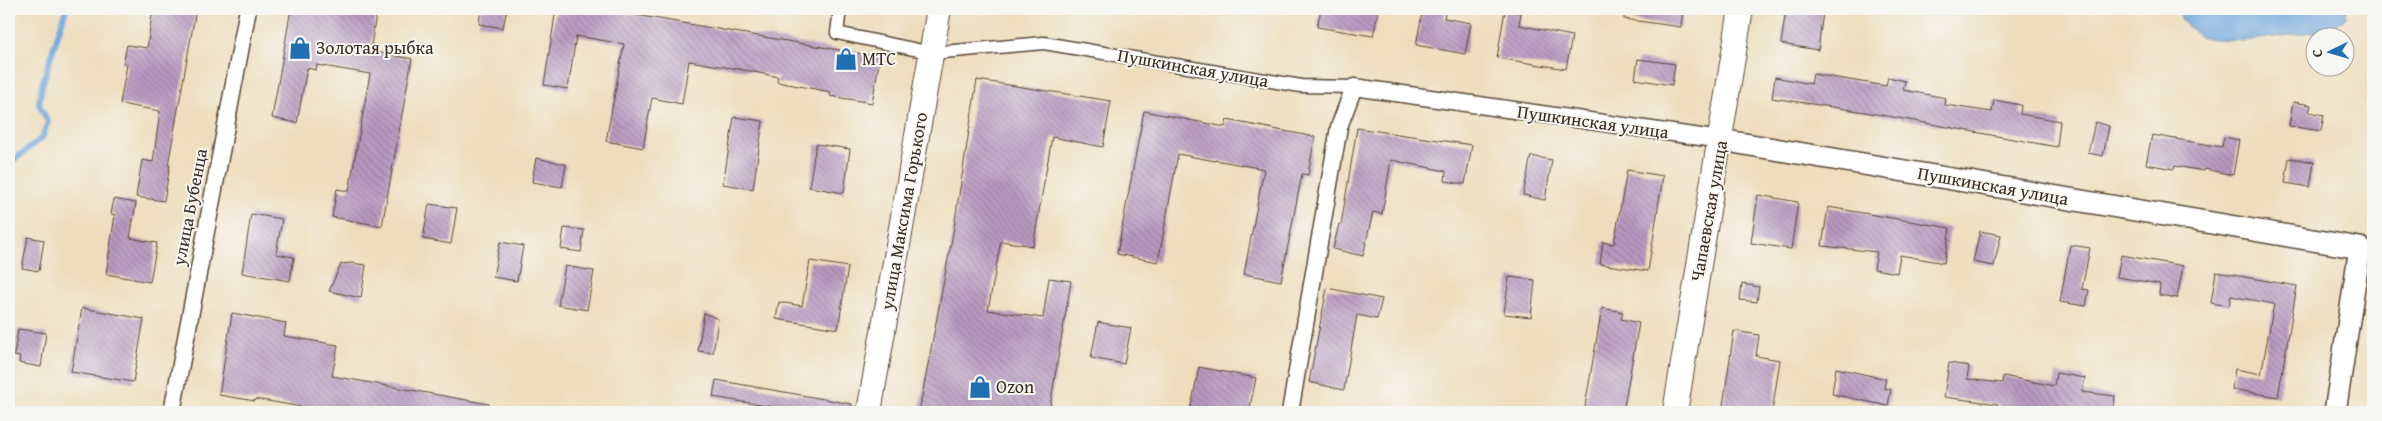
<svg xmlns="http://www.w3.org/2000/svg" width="2382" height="421" viewBox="0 0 2382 421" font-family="'Gentium Book Plus',serif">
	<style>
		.water { fill: #6aa3d9; stroke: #52667c }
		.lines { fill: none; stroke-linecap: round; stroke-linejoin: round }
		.stream { stroke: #6aa3d9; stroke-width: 6 }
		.building { fill: url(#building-back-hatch) }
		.pedestrian-casing { stroke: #564536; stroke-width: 15 }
		.minor-casing { stroke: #564536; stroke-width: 19 }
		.tertiary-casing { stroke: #564536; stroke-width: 24 }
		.secondary-casing { stroke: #564536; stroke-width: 26 }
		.pedestrian { stroke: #fff; stroke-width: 12 }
		.minor { stroke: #fff; stroke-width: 16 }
		.tertiary { stroke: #fff; stroke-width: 21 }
		.secondary { stroke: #fff; stroke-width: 24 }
		.labels { text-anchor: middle; stroke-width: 4; stroke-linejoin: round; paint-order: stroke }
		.poi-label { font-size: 18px; fill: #3b2a1e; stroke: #f6f6f2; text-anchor: start }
		.street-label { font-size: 18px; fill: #3b2a1e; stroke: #f6f6f2 }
	</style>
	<defs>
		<pattern id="building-back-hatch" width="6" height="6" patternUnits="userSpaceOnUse" patternTransform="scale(1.25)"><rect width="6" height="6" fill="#b89ac1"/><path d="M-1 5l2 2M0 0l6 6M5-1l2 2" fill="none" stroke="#977e9c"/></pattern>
	</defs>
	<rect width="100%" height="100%" fill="#f6f6f2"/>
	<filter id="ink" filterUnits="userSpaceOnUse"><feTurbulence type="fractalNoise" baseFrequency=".02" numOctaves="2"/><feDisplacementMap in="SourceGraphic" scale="10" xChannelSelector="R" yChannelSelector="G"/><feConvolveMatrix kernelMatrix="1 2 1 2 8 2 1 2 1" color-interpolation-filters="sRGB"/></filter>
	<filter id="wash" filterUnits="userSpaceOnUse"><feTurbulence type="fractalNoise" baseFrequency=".0096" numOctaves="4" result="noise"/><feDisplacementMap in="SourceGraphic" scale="20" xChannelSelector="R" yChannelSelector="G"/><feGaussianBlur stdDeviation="1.12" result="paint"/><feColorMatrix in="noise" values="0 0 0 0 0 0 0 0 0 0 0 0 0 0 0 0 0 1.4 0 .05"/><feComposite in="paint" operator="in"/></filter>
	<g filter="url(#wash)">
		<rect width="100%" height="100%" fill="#eeddbc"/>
		<!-- water -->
		<polygon class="water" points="2178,9 2347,9 2346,18 2328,30 2244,41 2201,38 2182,21"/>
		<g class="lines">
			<!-- stream -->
			<polyline class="stream" points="9,164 42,138 48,122 39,104 42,85 66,9"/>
		</g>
		<g id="blocks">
			<!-- building -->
			<g class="building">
				<polygon points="153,9 173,11 174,9 196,9 168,165 170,165 164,201 136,197 142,160 153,162 160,111 120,104 127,65 123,64 127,45 147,48"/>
				<polygon points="291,9 377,9 370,51 412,59 382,226 332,217 337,189 349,191 370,74 317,65 316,70 307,68 297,123 272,118"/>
				<polygon points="481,9 507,9 503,28 479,24"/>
				<polygon points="556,9 601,9 880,57 872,103 830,96 831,92 777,82 778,77 750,71 689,61 682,104 652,98 643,148 606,141 624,44 576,36 568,89 544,85"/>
				<polygon points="1321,9 1379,9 1373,36 1317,27"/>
				<polygon points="1423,9 1446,9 1444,18 1471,23 1465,54 1416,45"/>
				<polygon points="1624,9 1683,9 1681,27 1624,19"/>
				<polygon points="1786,9 1823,12 1818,50 1781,44"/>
				<polygon points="1505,10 1521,13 1519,25 1572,36 1566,69 1497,58"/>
				<polygon points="1638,59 1675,64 1672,85 1635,79"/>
				<polygon points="1813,74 1886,86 1888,77 1905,81 1903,90 1946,98 1945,105 1992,112 1994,100 2021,105 2020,114 2060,121 2057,147 1865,112 1772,98 1775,77 1811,84"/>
				<polygon points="977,80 1111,101 1103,147 1052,137 1033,246 1001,241 988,310 1043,318 1049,278 1071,281 1049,412 919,412 953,233"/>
				<polygon points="2293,102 2311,105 2309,112 2324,115 2321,131 2289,126"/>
				<polygon points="1144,111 1225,127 1227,120 1315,137 1308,175 1302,174 1281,281 1244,274 1264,169 1215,160 1215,161 1178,154 1158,262 1117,254"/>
				<polygon points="734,117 763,121 753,189 723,184"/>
				<polygon points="2095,122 2109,126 2103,156 2088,153"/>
				<polygon points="1357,128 1472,145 1465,184 1445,181 1446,171 1391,160 1382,214 1373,212 1363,256 1333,249 1339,224 1341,225"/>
				<polygon points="2152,135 2222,147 2224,137 2239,140 2233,175 2205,169 2204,171 2175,166 2174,169 2146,164"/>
				<polygon points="816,144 850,149 844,193 809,187"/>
				<polygon points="1531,156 1552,160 1545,200 1523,195"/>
				<polygon points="536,158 566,164 562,187 532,182"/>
				<polygon points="2289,158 2314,162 2310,187 2285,183"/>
				<polygon points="1627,170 1663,176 1648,271 1600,264 1603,242 1614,244"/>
				<polygon points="1758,195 1798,202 1791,249 1751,243"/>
				<polygon points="114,199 136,203 130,238 157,243 150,282 106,274 115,215 111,214"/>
				<polygon points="429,204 457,208 451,244 423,239"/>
				<polygon points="1828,207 1950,228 1944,263 1900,255 1897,273 1874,269 1877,252 1822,246"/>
				<polygon points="251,214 282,219 276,254 294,257 290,281 242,273"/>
				<polygon points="564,228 584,230 581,252 561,249"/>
				<polygon points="1980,231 2001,235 1994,266 1973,262"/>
				<polygon points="28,237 44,240 39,271 22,268"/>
				<polygon points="500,242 523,246 517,281 493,277"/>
				<polygon points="2070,245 2090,248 2082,289 2089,290 2086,306 2060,302"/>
				<polygon points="2121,255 2183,266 2177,298 2159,295 2160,284 2117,277"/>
				<polygon points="810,261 848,267 838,329 776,319 779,302 802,306"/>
				<polygon points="351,263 366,265 361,298 329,291 341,264"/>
				<polygon points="565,266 594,271 587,310 558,305"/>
				<polygon points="2216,272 2297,286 2278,397 2232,389 2235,369 2261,374 2274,304 2231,296 2229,306 2211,303"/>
				<polygon points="1509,277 1535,280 1531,317 1504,314"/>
				<polygon points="1742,284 1759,287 1757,302 1740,300"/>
				<polygon points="1327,288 1382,299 1377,319 1357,315 1344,390 1309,382"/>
				<polygon points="82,308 144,319 133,382 71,372"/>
				<polygon points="1602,308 1623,312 1621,319 1639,323 1623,412 1584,412"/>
				<polygon points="232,313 286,323 284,336 338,345 332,376 489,404 488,412 331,412 256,399 255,401 219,395"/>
				<polygon points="704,313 718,319 713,353 698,351"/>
				<polygon points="1098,322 1131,328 1124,364 1091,358"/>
				<polygon points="18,329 46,333 41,367 19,363 20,357 14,356"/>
				<polygon points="1734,331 1759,335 1756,356 1780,360 1772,412 1722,412"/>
				<polygon points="1949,363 1969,366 1967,379 2002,383 2003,376 2054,386 2056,373 2085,378 2082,392 2115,396 2113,412 2024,412 1997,407 1998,404 1944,397"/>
				<polygon points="1199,367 1256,378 1249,412 1190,412"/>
				<polygon points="1836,368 1886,379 1884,388 1891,389 1888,406 1832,394"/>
				<polygon points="716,380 852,404 851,412 790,412 791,410 713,397"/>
			</g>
		</g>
	</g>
	<g filter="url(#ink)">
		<use href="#blocks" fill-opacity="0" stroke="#564536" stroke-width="1"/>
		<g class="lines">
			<defs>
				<polyline id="pedestrian" points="840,9 837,33 932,53 1044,43 1301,86 1354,87"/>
				<g id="minor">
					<polyline points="172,412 248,9"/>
					<polyline points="1290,412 1339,127 1354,87 1721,140"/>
				</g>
				<polyline id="tertiary" points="1721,140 2360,248 2335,412"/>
				<g id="secondary">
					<polyline points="869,412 939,9"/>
					<polyline points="1675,412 1741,9"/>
				</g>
			</defs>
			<!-- pedestrian casing -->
			<use href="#pedestrian" class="pedestrian-casing"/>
			<!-- minor casing -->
			<use href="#minor" class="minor-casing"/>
			<!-- tertiary casing -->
			<use href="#tertiary" class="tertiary-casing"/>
			<!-- secondary casing -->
			<use href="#secondary" class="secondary-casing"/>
			<!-- pedestrian -->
			<use href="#pedestrian" class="pedestrian"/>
			<!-- minor -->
			<use href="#minor" class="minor"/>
			<!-- tertiary -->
			<use href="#tertiary" class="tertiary"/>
			<!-- secondary -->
			<use href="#secondary" class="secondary"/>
		</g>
	</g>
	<!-- icons -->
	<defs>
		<symbol id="shop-bare" viewBox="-9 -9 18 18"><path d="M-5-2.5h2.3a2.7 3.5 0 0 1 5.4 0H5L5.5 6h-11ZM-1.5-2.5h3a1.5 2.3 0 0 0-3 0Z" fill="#1f6fb2" stroke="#f6f6f2" stroke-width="2.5" paint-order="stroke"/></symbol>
	</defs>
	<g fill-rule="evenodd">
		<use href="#shop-bare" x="284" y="32" width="32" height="32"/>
		<use href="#shop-bare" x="830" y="43" width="32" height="32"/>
		<use href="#shop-bare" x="964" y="371" width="32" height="32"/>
	</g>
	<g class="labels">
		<!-- poi labels -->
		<g class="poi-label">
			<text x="316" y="54">Золотая рыбка</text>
			<text x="862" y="65">МТС</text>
			<text x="996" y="393">Ozon</text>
		</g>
		<!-- street labels -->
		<g class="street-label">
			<text transform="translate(1193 68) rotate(10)" y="6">Пушкинская улица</text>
			<text transform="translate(1593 122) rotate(8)" y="6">Пушкинская улица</text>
			<text transform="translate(1993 186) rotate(10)" y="6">Пушкинская улица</text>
			<text transform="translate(190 207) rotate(-79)" y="6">улица Бубенца</text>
			<text transform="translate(904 211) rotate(-80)" y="6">улица Максима Горького</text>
			<text transform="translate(1709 211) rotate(-80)" y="6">Чапаевская улица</text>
		</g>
	</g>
	<!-- margin -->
	<rect width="2382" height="421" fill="none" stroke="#f6f6f2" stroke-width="30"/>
	<!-- north arrow -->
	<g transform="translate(2330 52) rotate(265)"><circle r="24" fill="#f6f6f2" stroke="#aba49d"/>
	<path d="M0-4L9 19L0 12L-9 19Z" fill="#1f6fb2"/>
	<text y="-8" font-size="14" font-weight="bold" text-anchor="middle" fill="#3b2a1e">С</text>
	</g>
</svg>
